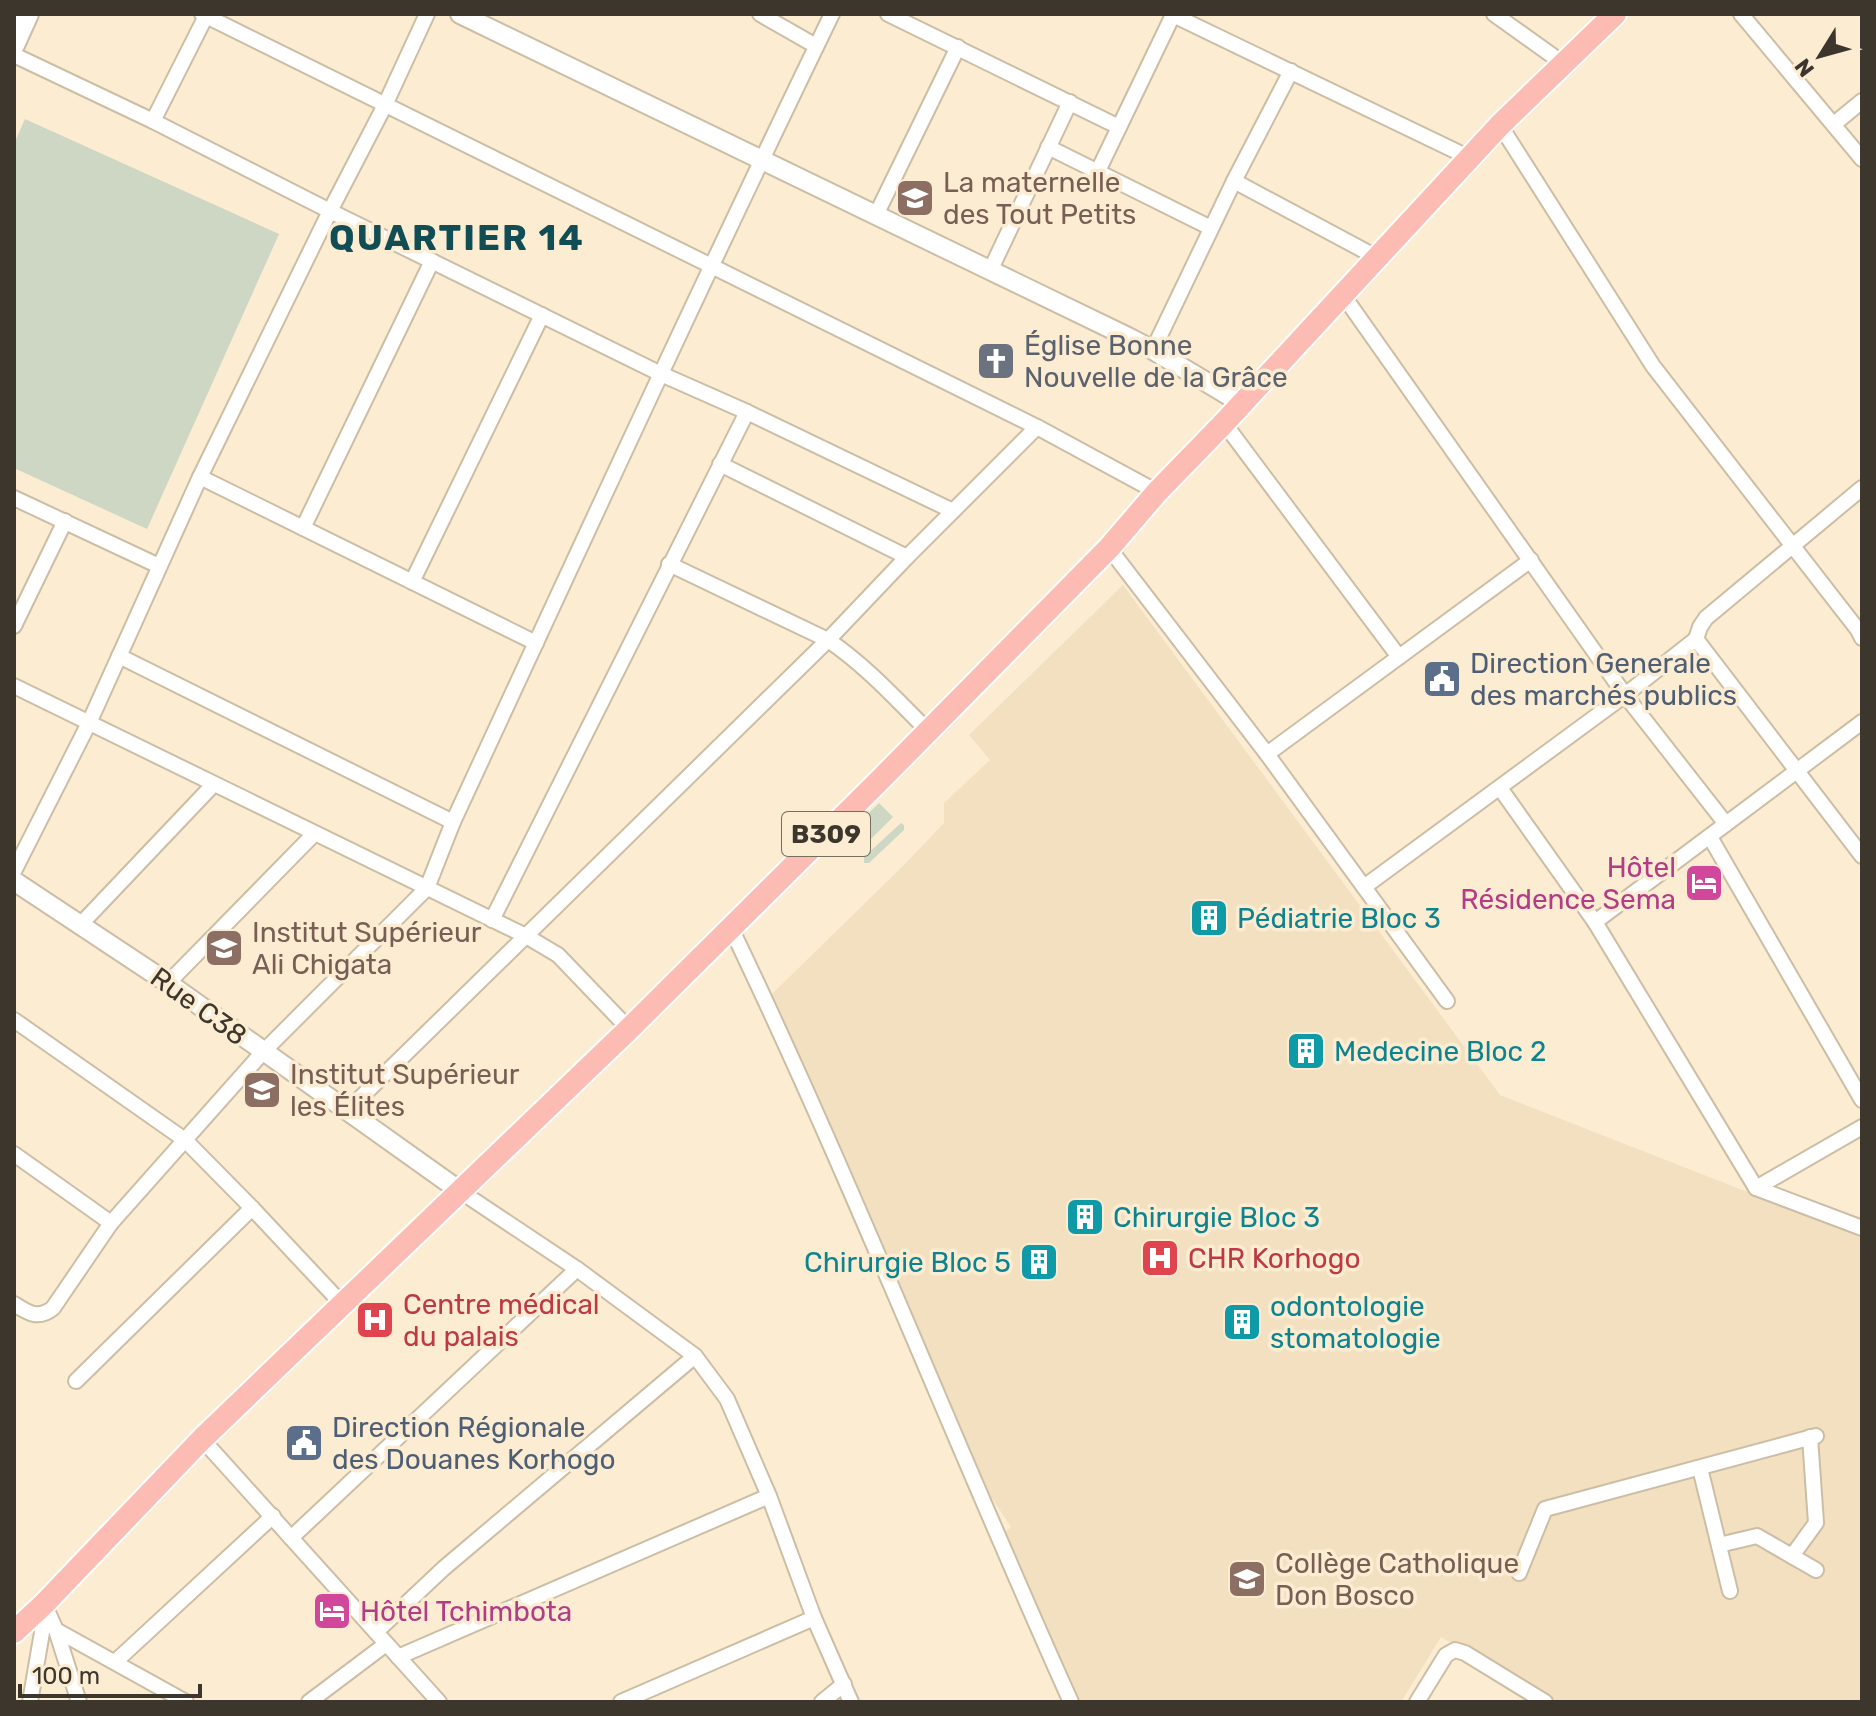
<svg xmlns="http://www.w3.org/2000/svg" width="1876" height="1716" viewBox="0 0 1876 1716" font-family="Rubik,sans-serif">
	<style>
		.built { fill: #f3e0c0 }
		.green { fill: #cdd7c3 }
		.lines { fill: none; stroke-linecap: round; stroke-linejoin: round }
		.minor-casing { stroke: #ccbea5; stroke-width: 18 }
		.tertiary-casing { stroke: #ccbea5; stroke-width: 22 }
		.secondary-casing { stroke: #ccbea5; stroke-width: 24 }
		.primary-casing { stroke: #fff; stroke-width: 26 }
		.minor { stroke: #fff; stroke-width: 14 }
		.tertiary { stroke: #fff; stroke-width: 18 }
		.secondary { stroke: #fff; stroke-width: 20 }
		.primary { stroke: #fcbcb3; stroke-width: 22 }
		.labels { text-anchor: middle; stroke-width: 7; stroke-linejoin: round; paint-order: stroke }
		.shield { fill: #fbecd2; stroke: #756d5e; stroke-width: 2 }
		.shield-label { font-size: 26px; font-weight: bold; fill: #3c362c }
		.education-label { font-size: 28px; fill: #785e54; stroke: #fbecd2; text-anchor: start }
		.worship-label { font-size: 28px; fill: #5b616d; stroke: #fbecd2; text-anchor: start }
		.service-label { font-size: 28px; fill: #4e5e75; stroke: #fbecd2; text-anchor: start }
		.hotel-label { font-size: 28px; fill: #b23c85; stroke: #fbecd2; text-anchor: end }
		.culture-label { font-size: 28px; fill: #0d838f; stroke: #fbecd2; text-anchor: start }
		.street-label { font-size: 28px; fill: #3c362c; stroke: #fbecd2 }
		.health-label { font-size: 28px; fill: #be3a42; stroke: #fbecd2; text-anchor: start }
		.district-label { font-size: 36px; font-weight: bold; letter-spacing: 2px; fill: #104d54; stroke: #fbecd2 }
	</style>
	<rect width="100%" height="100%" fill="#fbecd2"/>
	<!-- built -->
	<polygon class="built" points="1123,585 1500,1095 1862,1237 1862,1702 1555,1702 1441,1637 1401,1702 1077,1702 1002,1535 1011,1527 980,1480 771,995 905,864 944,823 944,803 990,760 969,735"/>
	<!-- green -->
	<g class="green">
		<polygon points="25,119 279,234 147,529 14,468 14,144"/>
		<polygon points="879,803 893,817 859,851 844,837"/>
		<polygon points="901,823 904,825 904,830 869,863 864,863 864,857"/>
	</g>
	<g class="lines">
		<defs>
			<g id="minor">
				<polyline points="202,14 1037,427 1157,492"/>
				<polyline points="760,14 816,46"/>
				<polyline points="888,14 1119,127"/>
				<polyline points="1171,14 1470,158"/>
				<polyline points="1494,14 1564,64"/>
				<polyline points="1741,14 1862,159"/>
				<polyline points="14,55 153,121 330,211 661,374 747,412 953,511"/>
				<polyline points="153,121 206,16"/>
				<polyline points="1834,124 1862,101"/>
				<polyline points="1500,125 1653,366 1858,630 1862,638"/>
				<polyline points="1048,147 1211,228"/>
				<polyline points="1098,171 1173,15"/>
				<polyline points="1234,181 1376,257"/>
				<polyline points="876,215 958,47"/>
				<polyline points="990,271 1070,102"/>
				<polyline points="1343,295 1625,695 1726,824"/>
				<polyline points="1153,350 1234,181 1291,71"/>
				<polyline points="1224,423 1399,657"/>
				<polyline points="720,464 907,557"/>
				<polyline points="200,477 536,643"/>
				<polyline points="14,498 159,566"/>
				<polyline points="303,528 432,261"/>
				<polyline points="1109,548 1267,754 1447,1001"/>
				<path d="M 669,564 L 828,640 C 865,665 896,699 928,731"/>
				<polyline points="412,582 542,315"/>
				<polyline points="14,626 65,521"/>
				<polyline points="1696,639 1862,856"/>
				<polyline points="119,656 453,822"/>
				<polyline points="14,686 526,936 558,955 629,1029"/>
				<polyline points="1267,754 1531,560"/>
				<polyline points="1500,788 1595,922 1756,1188 1862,1228"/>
				<polyline points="1710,837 1862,1100"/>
				<polyline points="14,871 89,723 200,477 330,211 385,105 427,14"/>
				<polyline points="1364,887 1625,695 1696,639 1700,627 1706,618 1862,488"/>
				<polyline points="492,920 747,412"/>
				<polyline points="1595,922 1862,722"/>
				<polyline points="81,924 213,785"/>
				<path d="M 731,928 C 853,1182 955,1445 1071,1702"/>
				<polyline points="168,983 314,834"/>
				<polyline points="14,1020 185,1140 252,1208 343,1305"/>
				<polyline points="347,1111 828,640 907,557 1037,427"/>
				<polyline points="14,1154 111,1223"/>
				<polyline points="1756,1188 1862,1127"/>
				<polyline points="460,1191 577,1269 695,1356 727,1399 769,1496 814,1618 851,1702"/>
				<path d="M 14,1304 C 28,1313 38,1320 53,1308 L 111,1223 L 263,1052 L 427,888 L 453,822 C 578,552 702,282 832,14"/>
				<polyline points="76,1381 252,1208"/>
				<polyline points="202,1439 439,1702"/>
				<polyline points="1700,1468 1730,1591"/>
				<polyline points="291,1538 577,1269"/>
				<polyline points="1719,1545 1757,1536 1816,1570"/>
				<polyline points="1792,1556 1816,1523 1810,1437"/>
				<polyline points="1519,1573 1545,1509 1816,1436"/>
				<polyline points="44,1604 56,1630 79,1702"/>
				<polyline points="56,1630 186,1702"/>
				<polyline points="376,1632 444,1568 695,1356"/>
				<polyline points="398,1657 769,1496"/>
				<polyline points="115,1662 273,1516"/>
				<polyline points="30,1702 46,1609"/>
				<polyline points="309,1702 386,1644"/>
				<polyline points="621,1702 814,1618"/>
				<polyline points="822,1702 844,1684"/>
				<polyline points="1417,1702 1446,1655 1455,1650 1465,1653 1545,1702"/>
			</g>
			<g id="tertiary">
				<polyline points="460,14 1128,337 1153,350 1241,403"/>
				<polyline points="14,881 168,983 460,1191"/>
			</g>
			<polyline id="secondary" points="14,45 28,14"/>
			<polyline id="primary" points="14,1632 44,1604 202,1439 629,1029 878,782 1109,548 1157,492 1224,423 1500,125 1615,14"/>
		</defs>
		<!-- minor casing -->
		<use href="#minor" class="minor-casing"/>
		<!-- tertiary casing -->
		<use href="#tertiary" class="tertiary-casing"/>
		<!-- secondary casing -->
		<use href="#secondary" class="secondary-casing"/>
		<!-- primary casing -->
		<use href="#primary" class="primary-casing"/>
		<!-- minor -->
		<use href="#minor" class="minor"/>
		<!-- tertiary -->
		<use href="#tertiary" class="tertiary"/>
		<!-- secondary -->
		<use href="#secondary" class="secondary"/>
		<!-- primary -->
		<use href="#primary" class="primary"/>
	</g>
	<!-- icons -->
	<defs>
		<symbol id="school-square" viewBox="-11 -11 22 22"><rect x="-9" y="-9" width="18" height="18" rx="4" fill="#8d6e63" stroke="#fbecd2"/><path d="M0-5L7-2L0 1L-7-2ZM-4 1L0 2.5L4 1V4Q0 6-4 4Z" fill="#fff"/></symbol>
		<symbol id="church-square" viewBox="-11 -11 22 22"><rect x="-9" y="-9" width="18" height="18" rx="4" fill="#6b7280" stroke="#fbecd2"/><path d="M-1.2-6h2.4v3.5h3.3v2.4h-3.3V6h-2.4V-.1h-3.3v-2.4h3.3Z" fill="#fff"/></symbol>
		<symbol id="civic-square" viewBox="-11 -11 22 22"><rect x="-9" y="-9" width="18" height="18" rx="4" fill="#5c6f8a" stroke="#fbecd2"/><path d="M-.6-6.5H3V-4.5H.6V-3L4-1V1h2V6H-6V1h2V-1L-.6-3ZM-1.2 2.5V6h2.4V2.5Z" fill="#fff"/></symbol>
		<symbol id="hotel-square" viewBox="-11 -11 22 22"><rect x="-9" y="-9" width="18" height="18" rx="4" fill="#d1479c" stroke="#fbecd2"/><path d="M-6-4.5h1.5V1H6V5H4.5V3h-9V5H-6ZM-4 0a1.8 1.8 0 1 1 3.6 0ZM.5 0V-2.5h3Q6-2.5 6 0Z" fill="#fff"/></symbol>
		<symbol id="building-square" viewBox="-11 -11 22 22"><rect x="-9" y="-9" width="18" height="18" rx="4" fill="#0f9aa8" stroke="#fbecd2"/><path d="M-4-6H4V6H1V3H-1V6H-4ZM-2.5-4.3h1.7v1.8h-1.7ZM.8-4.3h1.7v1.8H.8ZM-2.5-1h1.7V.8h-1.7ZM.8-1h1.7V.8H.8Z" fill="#fff"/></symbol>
		<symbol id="university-square" viewBox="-11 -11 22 22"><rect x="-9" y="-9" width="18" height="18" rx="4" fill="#8d6e63" stroke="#fbecd2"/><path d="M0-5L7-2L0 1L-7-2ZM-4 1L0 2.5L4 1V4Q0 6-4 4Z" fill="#fff"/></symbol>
		<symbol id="hospital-square" viewBox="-11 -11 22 22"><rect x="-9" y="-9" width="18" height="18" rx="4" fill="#e0444e" stroke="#fbecd2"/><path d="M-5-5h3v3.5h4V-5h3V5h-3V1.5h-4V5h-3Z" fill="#fff"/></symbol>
	</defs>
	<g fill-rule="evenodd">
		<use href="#school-square" x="893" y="176" width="44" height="44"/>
		<use href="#church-square" x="974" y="339" width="44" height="44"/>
		<use href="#civic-square" x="1420" y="657" width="44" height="44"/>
		<use href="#hotel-square" x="1682" y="861" width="44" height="44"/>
		<use href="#building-square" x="1187" y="896" width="44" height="44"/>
		<use href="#university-square" x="202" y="926" width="44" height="44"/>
		<use href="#building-square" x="1284" y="1029" width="44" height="44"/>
		<use href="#university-square" x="240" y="1068" width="44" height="44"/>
		<use href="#building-square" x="1063" y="1195" width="44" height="44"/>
		<use href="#hospital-square" x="1138" y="1236" width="44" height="44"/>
		<use href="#building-square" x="1017" y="1240" width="44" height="44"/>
		<use href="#hospital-square" x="353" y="1298" width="44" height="44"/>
		<use href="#building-square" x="1220" y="1300" width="44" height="44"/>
		<use href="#civic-square" x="282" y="1421" width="44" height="44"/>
		<use href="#school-square" x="1225" y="1557" width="44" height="44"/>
		<use href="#hotel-square" x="310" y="1589" width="44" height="44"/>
	</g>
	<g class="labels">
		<!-- shield labels -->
		<rect class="shield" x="782" y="812" width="88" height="44" rx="6"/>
		<g class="shield-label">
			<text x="826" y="843">B309</text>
		</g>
		<!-- education labels -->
		<g class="education-label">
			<text x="943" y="192">La maternelle<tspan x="943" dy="32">des Tout Petits</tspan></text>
			<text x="252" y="942">Institut Supérieur<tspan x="252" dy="32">Ali Chigata</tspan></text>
			<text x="290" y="1084">Institut Supérieur<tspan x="290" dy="32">les Élites</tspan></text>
			<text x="1275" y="1573">Collège Catholique<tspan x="1275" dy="32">Don Bosco</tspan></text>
		</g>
		<!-- worship labels -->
		<g class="worship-label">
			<text x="1024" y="355">Église Bonne<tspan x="1024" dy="32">Nouvelle de la Grâce</tspan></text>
		</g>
		<!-- service labels -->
		<g class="service-label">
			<text x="1470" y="673">Direction Generale<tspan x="1470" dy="32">des marchés publics</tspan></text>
			<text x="332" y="1437">Direction Régionale<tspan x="332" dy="32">des Douanes Korhogo</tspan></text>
		</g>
		<!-- hotel labels -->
		<g class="hotel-label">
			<text x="1676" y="877">Hôtel<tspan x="1676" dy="32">Résidence Sema</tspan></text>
			<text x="360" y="1621" text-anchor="start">Hôtel Tchimbota</text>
		</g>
		<!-- culture labels -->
		<g class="culture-label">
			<text x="1237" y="928">Pédiatrie Bloc 3</text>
			<text x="1334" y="1061">Medecine Bloc 2</text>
			<text x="1113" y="1227">Chirurgie Bloc 3</text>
			<text x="1011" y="1272" text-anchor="end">Chirurgie Bloc 5</text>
			<text x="1270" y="1316">odontologie<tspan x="1270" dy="32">stomatologie</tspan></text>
		</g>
		<!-- street labels -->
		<g class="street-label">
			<text transform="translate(199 1006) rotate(36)" y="10">Rue C38</text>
		</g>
		<!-- health labels -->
		<g class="health-label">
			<text x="1188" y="1268">CHR Korhogo</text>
			<text x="403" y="1314">Centre médical<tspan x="403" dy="32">du palais</tspan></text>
		</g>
		<!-- district labels -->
		<g class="district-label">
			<text x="457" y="250">QUARTIER 14</text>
		</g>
	</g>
	<!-- border -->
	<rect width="1876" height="1716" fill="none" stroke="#3c362c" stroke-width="32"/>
	<!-- north arrow -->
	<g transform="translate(1820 56) rotate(233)" stroke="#fbecd2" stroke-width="6" paint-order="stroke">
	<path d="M0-6L14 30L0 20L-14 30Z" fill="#3c362c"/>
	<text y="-12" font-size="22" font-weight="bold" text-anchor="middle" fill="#3c362c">N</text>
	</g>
	<!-- scale -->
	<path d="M20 1684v12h180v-12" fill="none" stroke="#3c362c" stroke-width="4"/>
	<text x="32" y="1684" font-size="24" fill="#3c362c" stroke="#fbecd2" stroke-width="6" paint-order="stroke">100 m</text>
</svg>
